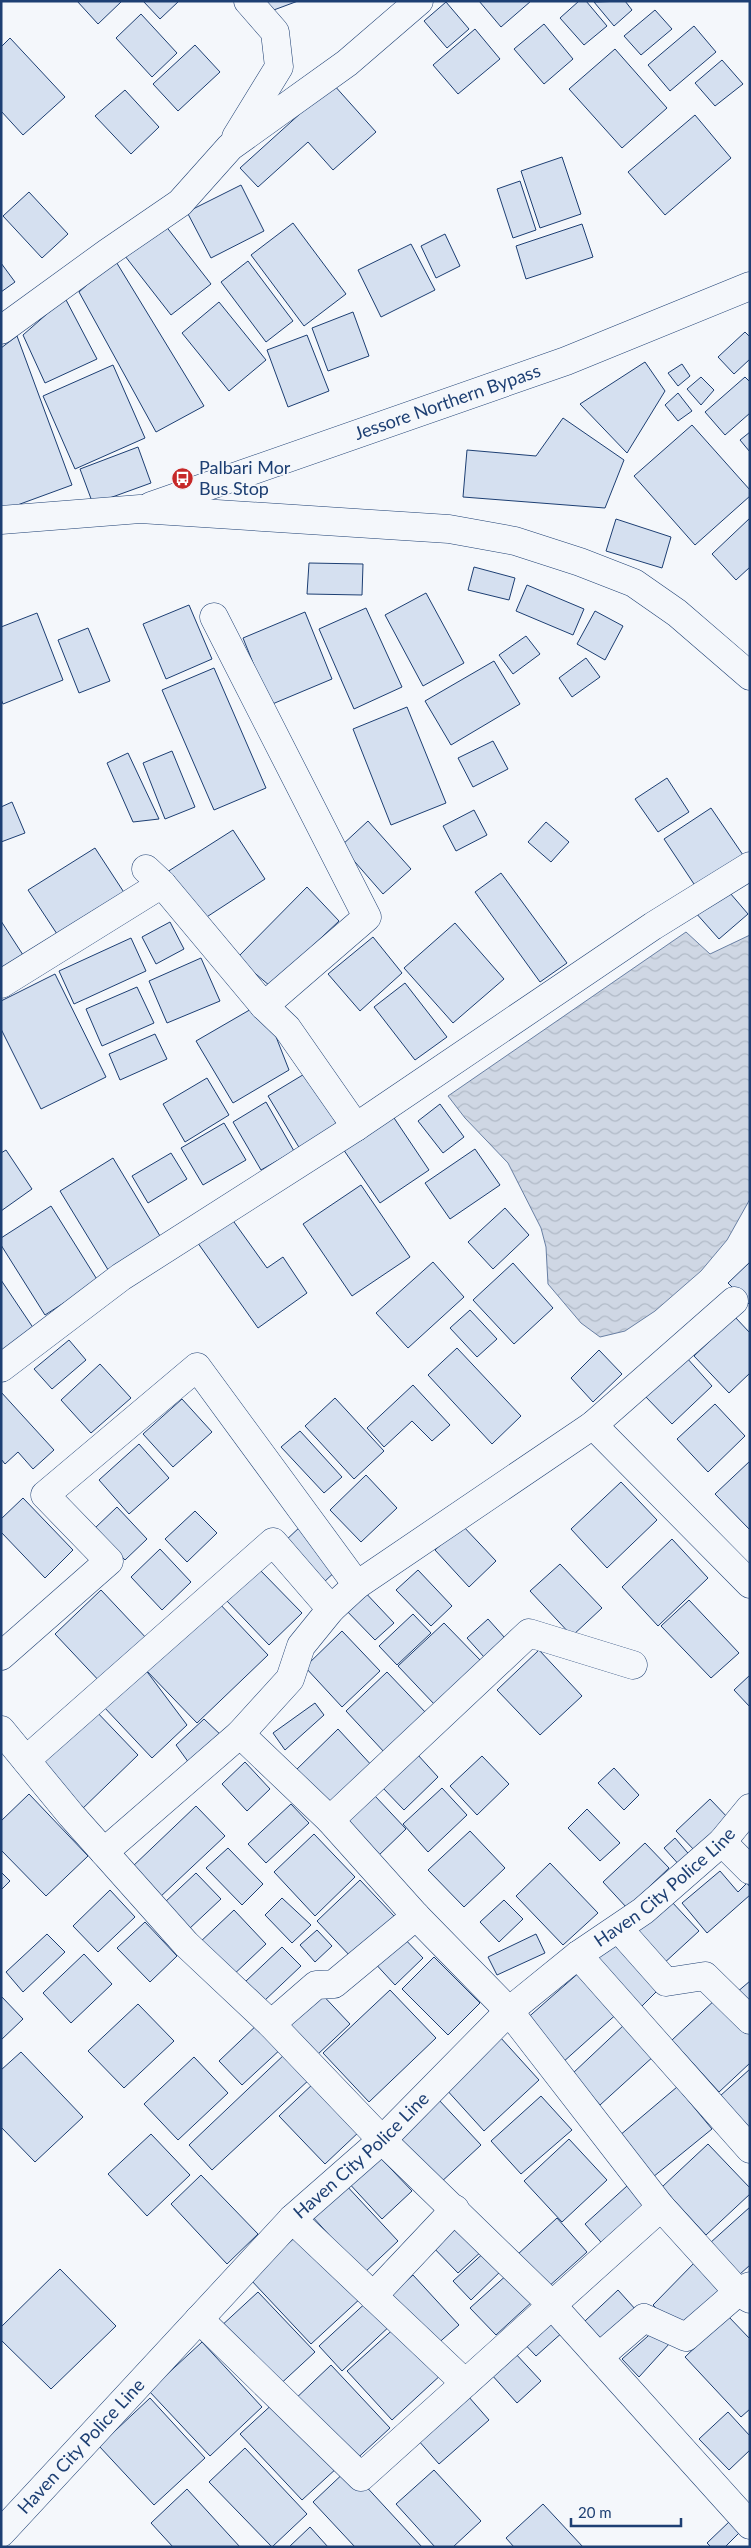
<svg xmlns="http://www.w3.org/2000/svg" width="751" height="2548" viewBox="0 0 751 2548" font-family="Lato,sans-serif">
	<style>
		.water { fill: url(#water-waves); stroke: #687fa3 }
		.building { fill: #d5e0f0; stroke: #1d3f73 }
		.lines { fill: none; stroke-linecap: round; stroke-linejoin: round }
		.minor-casing { stroke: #1d3f73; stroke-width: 29 }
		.trunk-casing { stroke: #1d3f73; stroke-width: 29 }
		.minor { stroke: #f4f7fb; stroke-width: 28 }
		.trunk { stroke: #f4f7fb; stroke-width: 28 }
		.labels { text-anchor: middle; stroke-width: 4; stroke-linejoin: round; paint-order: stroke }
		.street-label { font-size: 18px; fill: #1d3f73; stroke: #f4f7fb }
		.poi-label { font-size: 18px; fill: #1d3f73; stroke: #f4f7fb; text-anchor: start }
	</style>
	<defs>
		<pattern id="water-waves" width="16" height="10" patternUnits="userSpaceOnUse" patternTransform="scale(1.25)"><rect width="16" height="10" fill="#cfd7e4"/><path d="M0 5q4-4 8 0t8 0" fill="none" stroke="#b1bac7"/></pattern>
	</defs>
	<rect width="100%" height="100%" fill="#f4f7fb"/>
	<!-- water -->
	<polygon class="water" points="686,932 710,954 750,935 750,1199 727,1240 701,1271 655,1311 625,1331 600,1337 581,1323 548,1284 546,1247 541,1228 508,1163 465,1118 448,1096"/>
	<!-- building -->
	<g class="building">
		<polygon points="77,1 122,1 98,24"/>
		<polygon points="143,1 179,1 160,19"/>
		<polygon points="259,1 298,1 263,14"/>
		<polygon points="479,1 531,1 501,27"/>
		<polygon points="579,1 586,1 607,26 584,45 560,18"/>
		<polygon points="625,1 632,10 614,26 594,2"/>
		<polygon points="446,2 469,29 447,48 424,21"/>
		<polygon points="655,10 672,29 641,55 624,36"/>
		<polygon points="141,14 177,53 152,77 116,38"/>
		<polygon points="544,24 573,59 544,84 514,49"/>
		<polygon points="694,26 716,52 670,91 648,65"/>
		<polygon points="475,29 500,59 458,94 433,65"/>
		<polygon points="10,38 65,97 23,135 1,111 1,47"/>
		<polygon points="195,45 220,72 178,111 153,84"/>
		<polygon points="615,49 667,108 622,148 569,89"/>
		<polygon points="722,60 743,84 715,106 695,83"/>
		<polygon points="333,84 376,132 333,170 308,142 258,187 240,168"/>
		<polygon points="125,90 159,127 131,154 95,116"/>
		<polygon points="695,115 731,158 665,215 628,172"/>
		<polygon points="562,157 581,214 540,228 521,171"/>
		<polygon points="520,181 536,230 513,238 497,189"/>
		<polygon points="241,185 264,231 211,258 187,212"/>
		<polygon points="29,192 68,234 42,258 3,216"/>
		<polygon points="293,223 346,294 304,326 251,255"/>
		<polygon points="582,224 593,257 526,279 516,246"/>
		<polygon points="165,225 211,284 171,315 125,256"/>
		<polygon points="445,234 460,266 436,278 421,246"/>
		<polygon points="411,244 435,290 381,317 358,270"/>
		<polygon points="115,260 204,406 156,432 79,292"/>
		<polygon points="248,261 293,321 266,342 221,282"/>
		<polygon points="1,263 15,282 1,292"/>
		<polygon points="65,298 97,359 45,383 23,335"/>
		<polygon points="219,302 266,360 229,391 182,333"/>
		<polygon points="353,312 369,356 328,371 312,328"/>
		<polygon points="745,332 750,337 750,359 734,374 718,357"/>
		<polygon points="307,335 329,391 288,407 267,350"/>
		<polygon points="17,336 72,485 1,511 1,348"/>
		<polygon points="645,362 665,391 627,453 580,404"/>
		<polygon points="682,364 690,376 678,386 668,373"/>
		<polygon points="113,365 145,438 75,469 43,396"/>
		<polygon points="701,377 714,390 701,405 687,389"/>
		<polygon points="745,377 750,382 750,413 725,435 705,412"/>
		<polygon points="678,393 692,411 678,421 665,405"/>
		<polygon points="563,418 624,460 605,508 463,497 467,450 536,456"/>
		<polygon points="692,425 750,490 750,496 695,545 634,476"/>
		<polygon points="750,432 750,452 740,440"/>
		<polygon points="138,447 151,483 93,504 80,469"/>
		<polygon points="750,518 750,567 736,580 712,554"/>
		<polygon points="616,519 671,537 662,568 606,551"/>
		<polygon points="309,563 363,564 362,595 307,594"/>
		<polygon points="474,567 515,578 509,600 468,590"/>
		<polygon points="527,585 584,609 573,635 516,611"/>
		<polygon points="426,593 464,663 423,686 385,615"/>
		<polygon points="189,605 212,659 166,679 143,624"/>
		<polygon points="366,608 402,687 354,709 319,629"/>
		<polygon points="595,611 623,626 605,660 577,644"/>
		<polygon points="305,612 332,679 270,705 243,638"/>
		<polygon points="37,613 63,680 3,704 1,699 1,627"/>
		<polygon points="88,628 110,681 79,693 58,640"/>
		<polygon points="526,636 540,654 513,674 499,655"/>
		<polygon points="586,658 600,677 572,697 559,678"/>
		<polygon points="494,661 520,704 451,745 425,701"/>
		<polygon points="214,668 266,788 214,810 162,690"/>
		<polygon points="407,707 446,803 391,825 353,729"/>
		<polygon points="493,741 508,769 473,787 458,758"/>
		<polygon points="172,751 195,807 165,819 143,763"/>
		<polygon points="128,753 159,819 133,822 107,763"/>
		<polygon points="667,778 689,812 658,832 635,799"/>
		<polygon points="12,802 25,833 1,842 1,807"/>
		<polygon points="711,808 743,855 696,887 664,839"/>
		<polygon points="474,810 487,835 456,851 443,826"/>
		<polygon points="368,821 411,869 383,894 341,846"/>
		<polygon points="546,822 569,842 551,862 528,842"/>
		<polygon points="233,830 265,879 199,922 167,872"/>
		<polygon points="95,848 127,897 61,940 28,890"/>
		<polygon points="501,873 567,963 540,982 475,892"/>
		<polygon points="724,886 748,914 719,939 695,912"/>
		<polygon points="307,887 339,921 270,986 237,958"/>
		<polygon points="1,921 25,958 1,973"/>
		<polygon points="170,922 184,949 156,964 142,937"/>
		<polygon points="455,923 504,979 453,1023 404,968"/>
		<polygon points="373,937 402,973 360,1011 328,974"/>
		<polygon points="131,938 146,971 74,1004 59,971"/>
		<polygon points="201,958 220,1001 167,1023 149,981"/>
		<polygon points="55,974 106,1077 41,1109 1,1029 1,1001"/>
		<polygon points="405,983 447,1037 415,1060 374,1007"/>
		<polygon points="137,987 154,1023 102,1046 86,1009"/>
		<polygon points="264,1006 289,1070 233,1103 196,1041 253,1008"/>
		<polygon points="155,1034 167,1059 120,1080 109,1054"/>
		<polygon points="306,1073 338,1126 300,1149 268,1096"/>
		<polygon points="207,1078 229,1115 185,1142 163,1104"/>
		<polygon points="266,1102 294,1151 261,1170 233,1122"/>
		<polygon points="440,1104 464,1137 443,1153 418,1121"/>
		<polygon points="390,1112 429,1170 380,1203 341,1146"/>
		<polygon points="224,1123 246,1160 203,1185 181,1148"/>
		<polygon points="475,1149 500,1185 450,1219 425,1183"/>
		<polygon points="6,1150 32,1189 1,1211 1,1153"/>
		<polygon points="171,1153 187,1179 148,1203 132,1176"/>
		<polygon points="113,1158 163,1241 110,1273 60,1191"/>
		<polygon points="361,1185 410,1257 352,1296 303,1224"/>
		<polygon points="51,1206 98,1281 45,1315 1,1245 1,1238"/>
		<polygon points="505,1208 529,1235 493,1269 468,1242"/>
		<polygon points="229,1215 267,1268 283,1257 307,1293 258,1328 195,1239"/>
		<polygon points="433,1262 464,1297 408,1348 376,1313"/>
		<polygon points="750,1262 750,1305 728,1283"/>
		<polygon points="513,1263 553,1308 514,1344 473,1300"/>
		<polygon points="1,1280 36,1332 1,1355"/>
		<polygon points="470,1310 497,1339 477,1357 450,1328"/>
		<polygon points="735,1317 750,1333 750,1373 729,1393 694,1356"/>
		<polygon points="69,1340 86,1360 52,1389 34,1369"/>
		<polygon points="457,1348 521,1416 492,1444 428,1375"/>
		<polygon points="599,1350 622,1374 593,1402 571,1378"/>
		<polygon points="686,1357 712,1386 672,1424 645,1396"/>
		<polygon points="100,1364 131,1398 91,1433 61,1400"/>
		<polygon points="413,1385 450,1425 432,1441 412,1421 384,1447 367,1428"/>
		<polygon points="1,1392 54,1450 33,1469 18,1452 5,1464 1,1459"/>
		<polygon points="335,1398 384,1451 354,1479 305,1426"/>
		<polygon points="182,1399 212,1432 173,1467 143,1434"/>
		<polygon points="715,1404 745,1436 708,1472 677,1439"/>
		<polygon points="300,1431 342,1477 324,1493 281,1447"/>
		<polygon points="139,1444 169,1478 129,1514 99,1480"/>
		<polygon points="750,1461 750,1530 715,1494"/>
		<polygon points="366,1475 397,1508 361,1542 330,1510"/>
		<polygon points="621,1482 657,1520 607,1568 571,1529"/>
		<polygon points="23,1498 73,1550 45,1578 1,1532 1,1519"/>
		<polygon points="117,1507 147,1539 125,1560 95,1528"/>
		<polygon points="195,1511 217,1533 187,1562 165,1539"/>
		<polygon points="302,1525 341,1566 322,1584 283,1543"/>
		<polygon points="462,1525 496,1561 469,1587 435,1550"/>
		<polygon points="672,1539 708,1578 658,1626 622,1587"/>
		<polygon points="160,1549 191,1582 162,1610 131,1577"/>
		<polygon points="560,1564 602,1608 572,1636 530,1591"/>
		<polygon points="259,1569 302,1613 269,1645 226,1600"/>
		<polygon points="418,1570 452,1606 431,1626 396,1590"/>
		<polygon points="361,1588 394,1623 375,1640 342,1606"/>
		<polygon points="101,1590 149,1641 103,1685 55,1634"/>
		<polygon points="689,1600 739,1653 711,1678 661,1626"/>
		<polygon points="217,1601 268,1655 197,1723 145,1669"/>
		<polygon points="413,1614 431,1633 397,1665 379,1646"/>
		<polygon points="488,1619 505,1638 484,1657 467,1638"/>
		<polygon points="444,1623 481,1661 435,1705 398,1666"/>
		<polygon points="342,1631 380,1671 342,1707 305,1667"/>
		<polygon points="539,1650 582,1696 540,1735 497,1690"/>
		<polygon points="145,1669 187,1725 152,1758 103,1706"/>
		<polygon points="387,1672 427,1714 385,1753 346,1711"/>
		<polygon points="750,1675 750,1707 734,1690"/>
		<polygon points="315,1703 324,1715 285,1750 273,1733"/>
		<polygon points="93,1708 138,1755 79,1812 34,1764"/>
		<polygon points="204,1719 223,1737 189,1763 176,1745"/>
		<polygon points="338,1729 374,1768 331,1809 295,1771"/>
		<polygon points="417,1754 438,1777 404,1810 382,1787"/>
		<polygon points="482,1756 509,1784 477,1815 450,1786"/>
		<polygon points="245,1762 270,1789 247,1811 222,1784"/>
		<polygon points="614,1768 639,1795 624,1810 598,1783"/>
		<polygon points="442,1788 467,1815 428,1852 403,1824"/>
		<polygon points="29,1794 88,1856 46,1896 1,1850 1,1821"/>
		<polygon points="375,1796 406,1829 377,1857 345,1823"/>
		<polygon points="710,1799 730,1820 696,1852 676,1831"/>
		<polygon points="291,1804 309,1823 266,1863 248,1844"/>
		<polygon points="196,1806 225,1836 159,1898 131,1868"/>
		<polygon points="587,1809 620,1843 600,1861 568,1828"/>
		<polygon points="470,1831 505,1868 464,1907 428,1870"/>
		<polygon points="314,1834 355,1877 315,1916 274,1872"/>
		<polygon points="675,1838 693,1859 682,1868 664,1848"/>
		<polygon points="645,1843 669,1868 627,1908 603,1882"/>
		<polygon points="228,1848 263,1884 242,1905 206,1868"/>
		<polygon points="550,1863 598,1913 563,1945 516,1896"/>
		<polygon points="720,1871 738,1892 747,1883 750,1887 750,1895 707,1933 682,1903"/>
		<polygon points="1,1872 10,1881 1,1890"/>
		<polygon points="196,1873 221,1899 189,1929 164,1903"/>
		<polygon points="360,1880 395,1917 352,1958 317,1921"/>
		<polygon points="110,1890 135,1917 98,1952 73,1926"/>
		<polygon points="282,1898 311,1925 292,1943 265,1915"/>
		<polygon points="504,1900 523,1919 499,1942 480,1922"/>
		<polygon points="671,1901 699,1931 662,1965 634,1935"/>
		<polygon points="234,1910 266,1944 230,1978 198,1944"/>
		<polygon points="145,1922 177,1956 150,1982 117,1948"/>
		<polygon points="317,1930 332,1946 315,1962 300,1945"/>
		<polygon points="47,1934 65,1952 23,1992 6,1972"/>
		<polygon points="400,1934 423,1958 395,1985 372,1960"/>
		<polygon points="536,1934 545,1953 497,1975 488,1957"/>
		<polygon points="611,1942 659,1989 642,2006 594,1959"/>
		<polygon points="282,1947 301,1966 263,2002 245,1982"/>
		<polygon points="84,1954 112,1984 71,2023 43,1993"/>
		<polygon points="434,1957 480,2003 448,2035 402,1989"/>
		<polygon points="582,1970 620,2011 562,2063 524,2021"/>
		<polygon points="750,1981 750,2008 736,1993"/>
		<polygon points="316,1988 350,2024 317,2055 283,2019"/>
		<polygon points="390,1990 436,2038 369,2102 323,2053"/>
		<polygon points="1,1996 23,2019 1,2040"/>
		<polygon points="717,1998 750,2034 750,2063 719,2092 672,2040"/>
		<polygon points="138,2004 174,2041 124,2088 88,2051"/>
		<polygon points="260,2022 283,2047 242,2085 219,2061"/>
		<polygon points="625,2024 655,2055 600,2105 572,2074"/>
		<polygon points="500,2037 539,2080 484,2131 445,2088"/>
		<polygon points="21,2052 83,2117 35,2162 1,2127 1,2070"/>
		<polygon points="286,2053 311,2078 212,2170 189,2145"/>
		<polygon points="194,2057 228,2093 178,2140 144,2104"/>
		<polygon points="750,2069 750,2128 720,2096"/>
		<polygon points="315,2082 361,2130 325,2164 279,2116"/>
		<polygon points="677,2087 712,2129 653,2177 619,2136"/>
		<polygon points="541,2096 572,2130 521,2174 491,2141"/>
		<polygon points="438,2099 481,2145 439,2184 397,2138"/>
		<polygon points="151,2134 190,2175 147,2216 108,2174"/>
		<polygon points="569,2139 607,2180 562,2222 524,2181"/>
		<polygon points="708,2144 750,2188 750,2194 706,2235 662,2187"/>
		<polygon points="375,2152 412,2191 382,2219 346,2180"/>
		<polygon points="201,2175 258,2234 227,2264 171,2204"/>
		<polygon points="344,2183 398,2241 364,2273 310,2214"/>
		<polygon points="627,2186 649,2210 607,2249 585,2224"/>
		<polygon points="750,2207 750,2265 739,2275 710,2243"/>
		<polygon points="456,2218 484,2249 458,2273 429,2243"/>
		<polygon points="557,2218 587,2252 547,2288 517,2255"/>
		<polygon points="302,2231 362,2297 311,2344 250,2279"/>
		<polygon points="488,2249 505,2267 471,2300 453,2281"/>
		<polygon points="697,2260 725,2288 681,2333 653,2305"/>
		<polygon points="60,2269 116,2326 51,2389 1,2340 1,2327"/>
		<polygon points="509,2273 534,2300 496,2335 470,2308"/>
		<polygon points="413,2275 459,2325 435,2346 389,2296"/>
		<polygon points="618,2290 636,2310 603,2341 585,2321"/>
		<polygon points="258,2292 315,2352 275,2389 219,2328"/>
		<polygon points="371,2298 394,2322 342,2371 319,2346"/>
		<polygon points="546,2312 564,2331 536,2356 518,2337"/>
		<polygon points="728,2316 750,2339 750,2409 741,2417 685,2357"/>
		<polygon points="398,2325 443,2373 392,2420 347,2371"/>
		<polygon points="656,2329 670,2343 639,2377 622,2359"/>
		<polygon points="202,2342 262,2407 210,2456 149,2391"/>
		<polygon points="514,2352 541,2381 517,2403 491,2374"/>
		<polygon points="331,2365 390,2428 350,2465 292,2402"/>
		<polygon points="468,2396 489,2420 439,2464 418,2440"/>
		<polygon points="150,2398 205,2458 154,2505 99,2446"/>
		<polygon points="277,2400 338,2467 302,2500 240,2434"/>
		<polygon points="728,2412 750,2436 750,2450 729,2470 699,2439"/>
		<polygon points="245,2448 307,2514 272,2547 209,2482"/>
		<polygon points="349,2468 422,2547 355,2547 313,2502"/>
		<polygon points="434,2470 481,2521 453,2547 435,2547 396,2504"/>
		<polygon points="187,2489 240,2547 173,2547 151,2523"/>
		<polygon points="543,2504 583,2547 514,2547 506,2538"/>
		<polygon points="731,2520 741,2531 725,2547 711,2547 707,2543"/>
		<polygon points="310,2527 328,2547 289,2547"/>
	</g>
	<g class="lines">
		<defs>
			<g id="minor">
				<polyline points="236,137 279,67 275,32 248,1"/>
				<polyline points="1,330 107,253 180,203 230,147 347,63 419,1"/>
				<polyline points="214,617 367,917 264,1006"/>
				<polyline points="146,869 162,884 264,1006 287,1028 356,1127"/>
				<polyline points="1,984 162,884"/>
				<polyline points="1,1368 121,1277 356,1127 653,926 750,866"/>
				<polyline points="593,1425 750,1584"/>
				<polyline points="1,1656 109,1561 45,1495 197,1367 357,1585"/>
				<polyline points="1,1730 71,1815 186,1944 271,2024 382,2140 551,2304 750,2525"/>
				<polyline points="240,1734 330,1820 416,1916 509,2011 661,2207 738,2292 750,2299"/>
				<polyline points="26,1760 273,1542 331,1609"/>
				<polyline points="330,1820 529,1633 633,1665"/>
				<polyline points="722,1842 750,1870"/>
				<polyline points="104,1852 240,1734 290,1679 301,1646 331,1609 357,1585 593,1425 734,1301"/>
				<polyline points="619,1929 666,1982 705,1976 750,2020"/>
				<polyline points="578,1955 750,2149"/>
				<polyline points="271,2024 316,1985 334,1984 416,1916"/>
				<polyline points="292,2219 465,2383"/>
				<polyline points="373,2296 455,2209"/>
				<polyline points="199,2319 361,2477 661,2207"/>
				<polyline points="599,2357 644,2318 686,2337 738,2292 750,2286"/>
				<path id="s1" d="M 1,2533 L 292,2219 L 382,2140 L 509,2011 L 578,1955 L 643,1911 L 722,1842 L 750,1808"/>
			</g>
			<g id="trunk">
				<path id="s2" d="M 151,506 L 566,361 L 750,286"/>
				<polyline points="1,520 140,509 449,529 515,541 580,562 634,583 677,613 750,676"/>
			</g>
		</defs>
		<!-- minor casing -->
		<use href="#minor" class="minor-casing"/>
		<!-- trunk casing -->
		<use href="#trunk" class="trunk-casing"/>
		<!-- minor -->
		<use href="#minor" class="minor"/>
		<!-- trunk -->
		<use href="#trunk" class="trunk"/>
	</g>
	<!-- icons -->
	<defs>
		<symbol id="bus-disc" viewBox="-11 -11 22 22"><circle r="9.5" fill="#c62828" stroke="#f4f7fb"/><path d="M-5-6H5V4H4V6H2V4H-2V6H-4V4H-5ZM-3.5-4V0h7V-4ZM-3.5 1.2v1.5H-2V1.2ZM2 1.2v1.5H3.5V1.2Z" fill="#fff"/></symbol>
	</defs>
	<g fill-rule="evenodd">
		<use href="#bus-disc" x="170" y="466" width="25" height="25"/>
	</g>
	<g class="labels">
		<!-- street labels -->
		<g class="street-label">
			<text dy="6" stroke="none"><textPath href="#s2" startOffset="314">Jessore Northern Bypass</textPath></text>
			<text dy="6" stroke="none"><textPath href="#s1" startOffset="928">Haven City Police Line</textPath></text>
			<text dy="6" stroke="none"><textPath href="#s1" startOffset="522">Haven City Police Line</textPath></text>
			<text dy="6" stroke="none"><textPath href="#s1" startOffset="118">Haven City Police Line</textPath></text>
		</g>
		<!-- poi labels -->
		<g class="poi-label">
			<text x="199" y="474">Palbari Mor<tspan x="199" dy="21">Bus Stop</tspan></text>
		</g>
	</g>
	<!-- border -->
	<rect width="751" height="2548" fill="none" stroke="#1d3f73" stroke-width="5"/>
	<!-- scale -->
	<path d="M571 2518v8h110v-8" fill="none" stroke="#1d3f73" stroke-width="2.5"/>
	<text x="578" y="2518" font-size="15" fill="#1d3f73" stroke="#f4f7fb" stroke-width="4" paint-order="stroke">20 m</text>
</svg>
